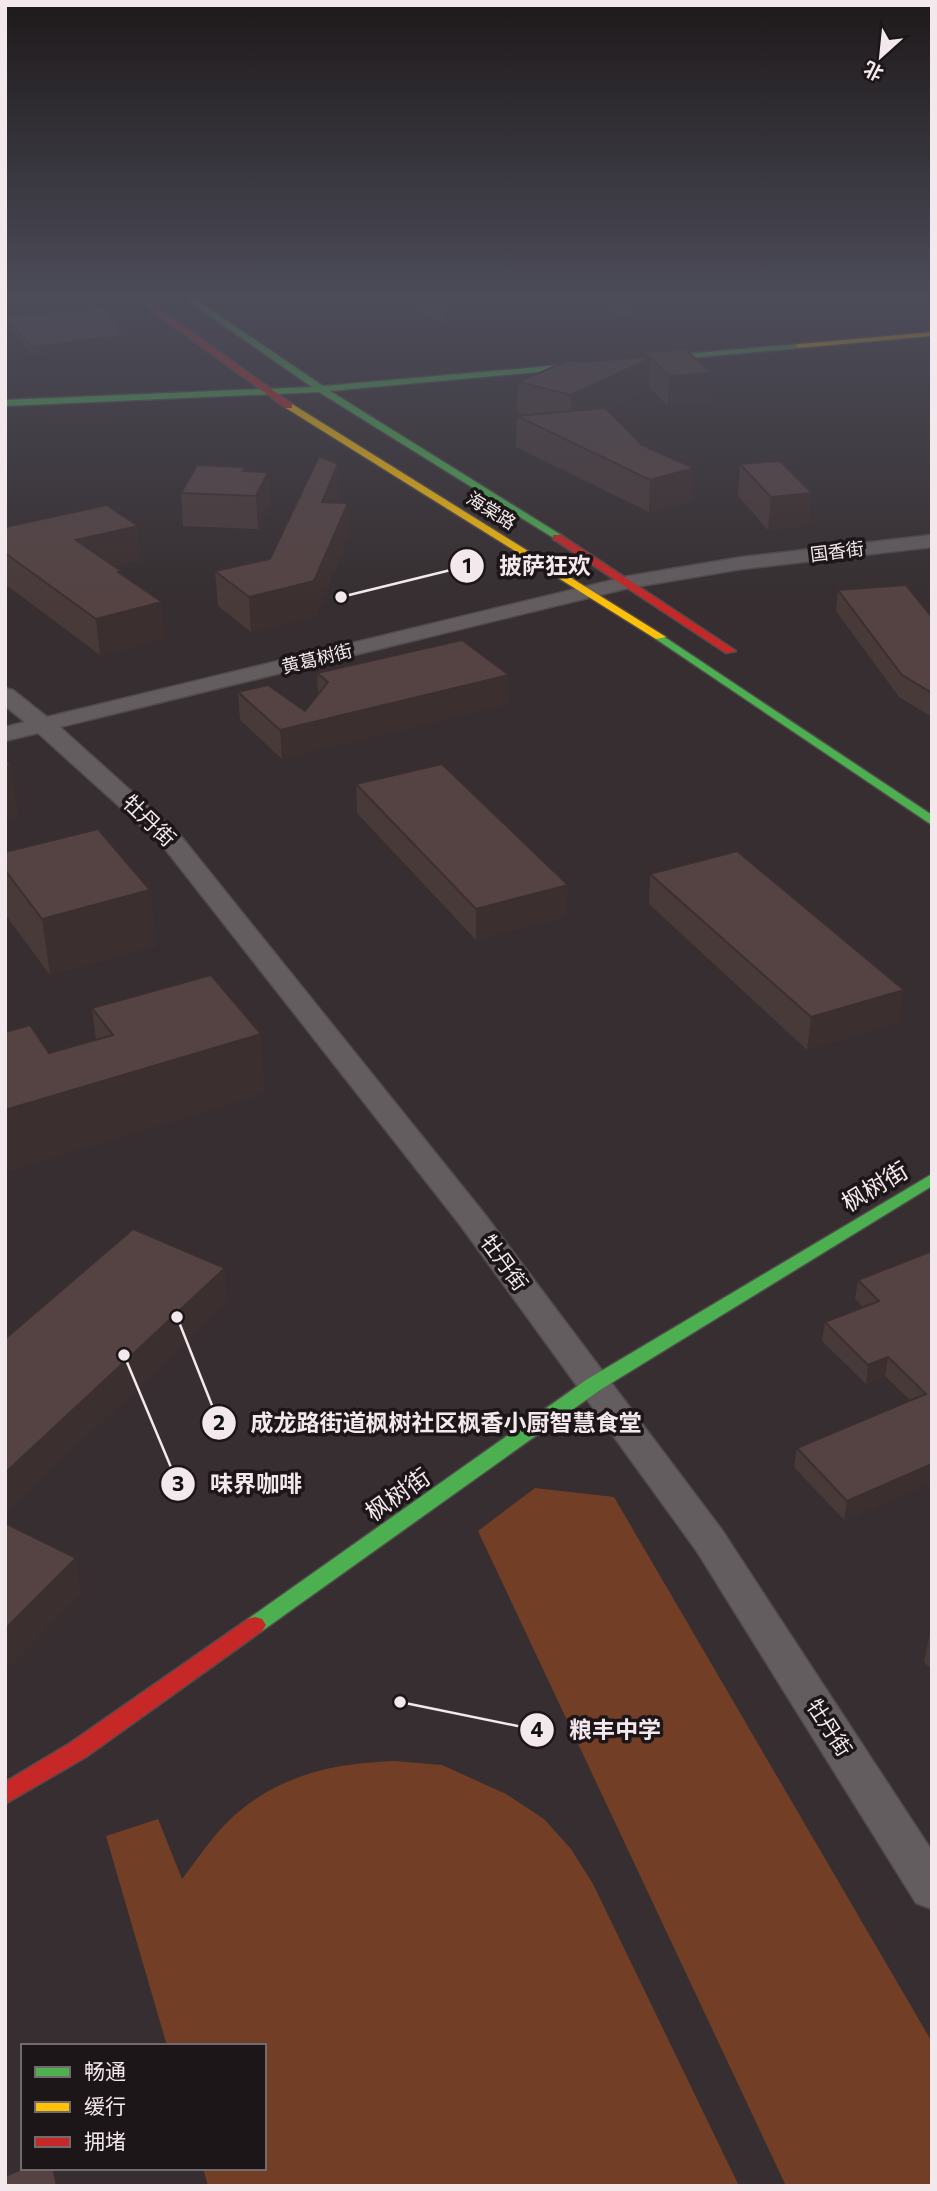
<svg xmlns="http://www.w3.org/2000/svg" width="937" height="2191" viewBox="0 0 937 2191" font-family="Commissioner,'Noto Sans SC',sans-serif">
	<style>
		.green { fill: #733e26 }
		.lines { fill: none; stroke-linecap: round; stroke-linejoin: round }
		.street-casing { stroke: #514a4b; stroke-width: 3 }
		.fast-casing { stroke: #514a4b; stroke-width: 3 }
		.slow-casing { stroke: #514a4b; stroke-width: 3 }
		.jam-casing { stroke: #514a4b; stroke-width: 3 }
		.street { fill: #635d5f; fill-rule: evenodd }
		.fast { fill: #4caf50; fill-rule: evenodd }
		.slow { fill: #ffc107; fill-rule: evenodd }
		.jam { fill: #c62828; fill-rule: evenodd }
		.wall { fill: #493a3a }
		.shaded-wall { fill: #3c2f2f }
		.building { fill: #554343; stroke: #3c2f2f; stroke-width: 2 }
		.labels { text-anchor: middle; stroke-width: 7; stroke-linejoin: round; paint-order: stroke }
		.far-street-label { font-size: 18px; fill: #f3e9ec; stroke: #1c1618 }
		.street-label { font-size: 21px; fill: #f3e9ec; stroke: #1c1618 }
		.near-street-label { font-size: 24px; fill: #f3e9ec; stroke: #1c1618 }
		.leader { fill: none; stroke: #f3e9ec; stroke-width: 2.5 }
		.callout-dot { fill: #f3e9ec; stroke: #1c1618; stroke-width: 2.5 }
		.mark-label { font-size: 21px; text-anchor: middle; font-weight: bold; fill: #111 }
		.callout-label { font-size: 23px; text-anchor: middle; font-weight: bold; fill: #f3e9ec; stroke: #1c1618; stroke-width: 7; stroke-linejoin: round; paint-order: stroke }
	</style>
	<rect width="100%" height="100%" fill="#362e30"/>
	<!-- green -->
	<g class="green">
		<polygon points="535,1488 614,1497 932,2042 932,2186 786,2186 478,1531"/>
		<path d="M 394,1761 L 442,1765 L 506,1794 L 544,1819 L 571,1849 L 593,1884 L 739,2186 L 208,2186 L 203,2168 L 264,2168 L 264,2046 L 167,2046 L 106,1836 L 158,1819 L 182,1879 C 201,1855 218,1827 242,1809 C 287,1773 338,1763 394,1761 Z"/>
	</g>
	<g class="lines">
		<defs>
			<polygon id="street" points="932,535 932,547 742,569 629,588 60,727 180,835 483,1212 722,1530 932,1851 932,1909 916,1903 696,1550 461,1226 162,845 38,733 5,741 5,727 25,722 5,706 5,688 13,690 47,717 629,576 742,557"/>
			<g id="fast">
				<polygon points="184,298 193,298 323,386 799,344 803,346 799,348 330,391 561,535 561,539 557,540 319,392 5,406 5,400 312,387"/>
				<polygon points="660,634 932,815 932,825 656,639 654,637"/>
				<polygon points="932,1174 932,1186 600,1390 262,1631 255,1633 248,1631 244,1625 248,1619 586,1380"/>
			</g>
			<g id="slow">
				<polygon points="932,332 932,336 799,348 795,346 799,344"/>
				<polygon points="286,404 292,404 666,637 656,639 286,408"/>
			</g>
			<g id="jam">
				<polygon points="135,298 144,298 292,404 292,408 286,408"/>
				<polygon points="553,535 561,535 736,651 726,653 553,539"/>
				<polygon points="255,1617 262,1619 266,1625 262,1631 86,1757 5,1804 5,1782 70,1743 248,1619"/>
			</g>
		</defs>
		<!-- street casing -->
		<use href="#street" class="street-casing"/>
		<!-- fast casing -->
		<use href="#fast" class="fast-casing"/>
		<!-- slow casing -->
		<use href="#slow" class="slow-casing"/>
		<!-- jam casing -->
		<use href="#jam" class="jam-casing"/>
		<!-- street -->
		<use href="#street" class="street"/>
		<!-- fast -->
		<use href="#fast" class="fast"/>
		<!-- slow -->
		<use href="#slow" class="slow"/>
		<!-- jam -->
		<use href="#jam" class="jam"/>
	</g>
	<!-- wall -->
	<g class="wall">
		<polygon points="401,298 491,298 491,317 444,325 401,302"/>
		<polygon points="585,298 718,298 626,316"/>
		<polygon points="731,298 777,298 739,303"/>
		<polygon points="5,317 124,343 33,355 5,324"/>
		<polygon points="645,352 711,373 709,403 668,406 649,387 606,409 692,501 649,512 516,447 517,416 527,415 517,412 518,382 578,362 645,357"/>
		<polygon points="338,464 339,496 337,502 349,536 316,616 251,632 218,606 215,571 270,559"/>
		<polygon points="740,464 809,526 768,530 738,496"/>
		<polygon points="246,467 246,471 268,472 270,504 258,529 183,526 181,493"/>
		<polygon points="5,527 141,560 114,566 121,574 165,638 100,655 5,584"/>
		<polygon points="838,590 932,617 932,717 899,697 836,611"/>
		<polygon points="317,673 508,703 282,759 240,720 238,692 305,711 318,695"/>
		<polygon points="356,784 567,916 476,940 357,813"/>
		<polygon points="5,852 150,890 156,946 50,975 5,914"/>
		<polygon points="650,874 900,1022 807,1050 649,904"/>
		<polygon points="92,1008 265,1093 5,1172 5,1032 49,1053 96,1040"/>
		<polygon points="932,1251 932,1482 844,1520 794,1467 797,1448 910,1400 885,1376 866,1384 822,1341 825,1322 863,1307 855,1299 858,1280"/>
		<polygon points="932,1623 932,1670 924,1662"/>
	</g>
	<!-- shaded-wall -->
	<g class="shaded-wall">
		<polygon points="475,298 491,298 491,317 444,325 444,303"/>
		<polygon points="627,298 718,298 626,316"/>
		<polygon points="739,298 777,298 739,303"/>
		<polygon points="123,336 124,343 33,355 32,347"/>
		<polygon points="651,358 649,387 570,426 571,395"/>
		<polygon points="711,373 709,403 668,406 669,376"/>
		<polygon points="338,464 339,496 324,535 322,502"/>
		<polygon points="694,468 692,501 649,512 650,480"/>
		<polygon points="268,472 270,504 258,529 256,496"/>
		<polygon points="812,493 809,526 768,530 771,497"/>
		<polygon points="348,503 349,536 316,616 251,632 249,597"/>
		<polygon points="138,526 141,560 80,574 76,540"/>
		<polygon points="162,602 165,638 100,655 96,619"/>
		<polygon points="509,675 508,703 282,759 280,730"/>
		<polygon points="11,766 19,819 5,822 5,767"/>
		<polygon points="568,885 567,916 476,940 476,909"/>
		<polygon points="150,890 156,946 50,975 42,919"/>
		<polygon points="904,990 900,1022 807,1050 811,1017"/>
		<polygon points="261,1034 265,1093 5,1172 5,1110"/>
		<polygon points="225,1268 228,1303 5,1514 5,1473"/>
		<polygon points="888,1357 885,1376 866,1384 868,1365"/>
		<polygon points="932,1464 932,1482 844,1520 847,1501"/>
		<polygon points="76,1558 81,1594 5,1672 5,1629"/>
	</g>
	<!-- building -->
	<g class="building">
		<polygon points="434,298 475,298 444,303"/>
		<polygon points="104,308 123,336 32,347 5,318 5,317"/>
		<polygon points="685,349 711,373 669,376 651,358 571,395 518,382 569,360 578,362 649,357 645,352"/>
		<polygon points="605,408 642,445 694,468 650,480 517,416"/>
		<polygon points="319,456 338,464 322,502 348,503 314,581 249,597 215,571 270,559"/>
		<polygon points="780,461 812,493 771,497 740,464"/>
		<polygon points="197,465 246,467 243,471 268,472 256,496 181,493"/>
		<polygon points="107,505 138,526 76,540 121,571 118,572 162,602 96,619 5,553 5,527"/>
		<polygon points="906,585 932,617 932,693 902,675 838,590"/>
		<polygon points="462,640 509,675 280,730 238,692 268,685 305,711 328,682 317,673"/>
		<polygon points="5,759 11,766 5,767"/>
		<polygon points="442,764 568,885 476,909 356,784"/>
		<polygon points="98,829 150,890 42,919 5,870 5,852"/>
		<polygon points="737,851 904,990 811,1017 650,874"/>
		<polygon points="211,975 261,1034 5,1110 5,1032 30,1025 49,1053 113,1035 92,1008"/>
		<polygon points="133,1229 225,1268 5,1473 5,1339"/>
		<polygon points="932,1251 932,1464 847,1501 797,1448 926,1394 888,1357 868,1365 825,1322 879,1301 858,1280"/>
		<polygon points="5,1523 76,1558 5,1629"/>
		<polygon points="25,2168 53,2168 57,2186 5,2186 5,2176"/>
	</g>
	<!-- sky -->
	<linearGradient id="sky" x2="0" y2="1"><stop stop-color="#1e191a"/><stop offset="0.49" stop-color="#4c4c59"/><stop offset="1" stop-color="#4c4c59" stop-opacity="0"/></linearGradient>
	<rect width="937" height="605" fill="url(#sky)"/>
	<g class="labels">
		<!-- far-street labels -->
		<g class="far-street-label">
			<text transform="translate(491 511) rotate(32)" y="6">海棠路</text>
			<text transform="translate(837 552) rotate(-7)" y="6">国香街</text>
			<text transform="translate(317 659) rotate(-14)" y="6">黄葛树街</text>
		</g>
		<!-- street labels -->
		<g class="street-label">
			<text transform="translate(149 821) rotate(44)" y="7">牡丹街</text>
			<text transform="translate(504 1263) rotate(54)" y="7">牡丹街</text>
			<text transform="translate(829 1728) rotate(57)" y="7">牡丹街</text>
		</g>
		<!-- near-street labels -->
		<g class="near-street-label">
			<text transform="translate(875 1187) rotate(-31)" y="8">枫树街</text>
			<text transform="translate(398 1495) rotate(-35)" y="8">枫树街</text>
		</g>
	</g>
	<!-- callouts -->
	<path class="leader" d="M341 597L467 566M177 1317L219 1423M124 1355L178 1484M400 1702L537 1730"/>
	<g class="callout-dot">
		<circle cx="341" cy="597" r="7"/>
		<circle cx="177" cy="1317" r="7"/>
		<circle cx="124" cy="1355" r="7"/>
		<circle cx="400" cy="1702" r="7"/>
		<circle cx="467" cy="566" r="18"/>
		<circle cx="219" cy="1423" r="18"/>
		<circle cx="178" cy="1484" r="18"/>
		<circle cx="537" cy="1730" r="18"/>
	</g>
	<g class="mark-label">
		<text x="467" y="573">1</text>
		<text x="219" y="1430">2</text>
		<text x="178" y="1491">3</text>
		<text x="537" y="1737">4</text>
	</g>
	<g class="callout-label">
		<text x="545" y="574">披萨狂欢</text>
		<text x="446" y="1431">成龙路街道枫树社区枫香小厨智慧食堂</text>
		<text x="256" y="1492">味界咖啡</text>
		<text x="615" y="1738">粮丰中学</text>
	</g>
	<!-- border -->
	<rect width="937" height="2191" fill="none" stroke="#f3e9ec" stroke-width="14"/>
	<!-- legend -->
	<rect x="21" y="2044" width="245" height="126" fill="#1c1618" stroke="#726a6d" stroke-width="2"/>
	<rect x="35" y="2067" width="35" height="10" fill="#4caf50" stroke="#726a6d" stroke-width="2"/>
	<text x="84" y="2079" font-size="21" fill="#f3e9ec">畅通</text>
	<rect x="35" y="2102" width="35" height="10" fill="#ffc107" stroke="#726a6d" stroke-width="2"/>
	<text x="84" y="2114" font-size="21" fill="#f3e9ec">缓行</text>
	<rect x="35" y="2137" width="35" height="10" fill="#c62828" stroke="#726a6d" stroke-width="2"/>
	<text x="84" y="2149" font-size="21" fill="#f3e9ec">拥堵</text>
	<!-- north arrow -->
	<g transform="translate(881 56) rotate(207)" stroke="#1c1618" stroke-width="5" paint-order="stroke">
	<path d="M0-5L12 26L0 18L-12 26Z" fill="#f3e9ec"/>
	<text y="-10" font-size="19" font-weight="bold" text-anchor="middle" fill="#f3e9ec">北</text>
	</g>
</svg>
